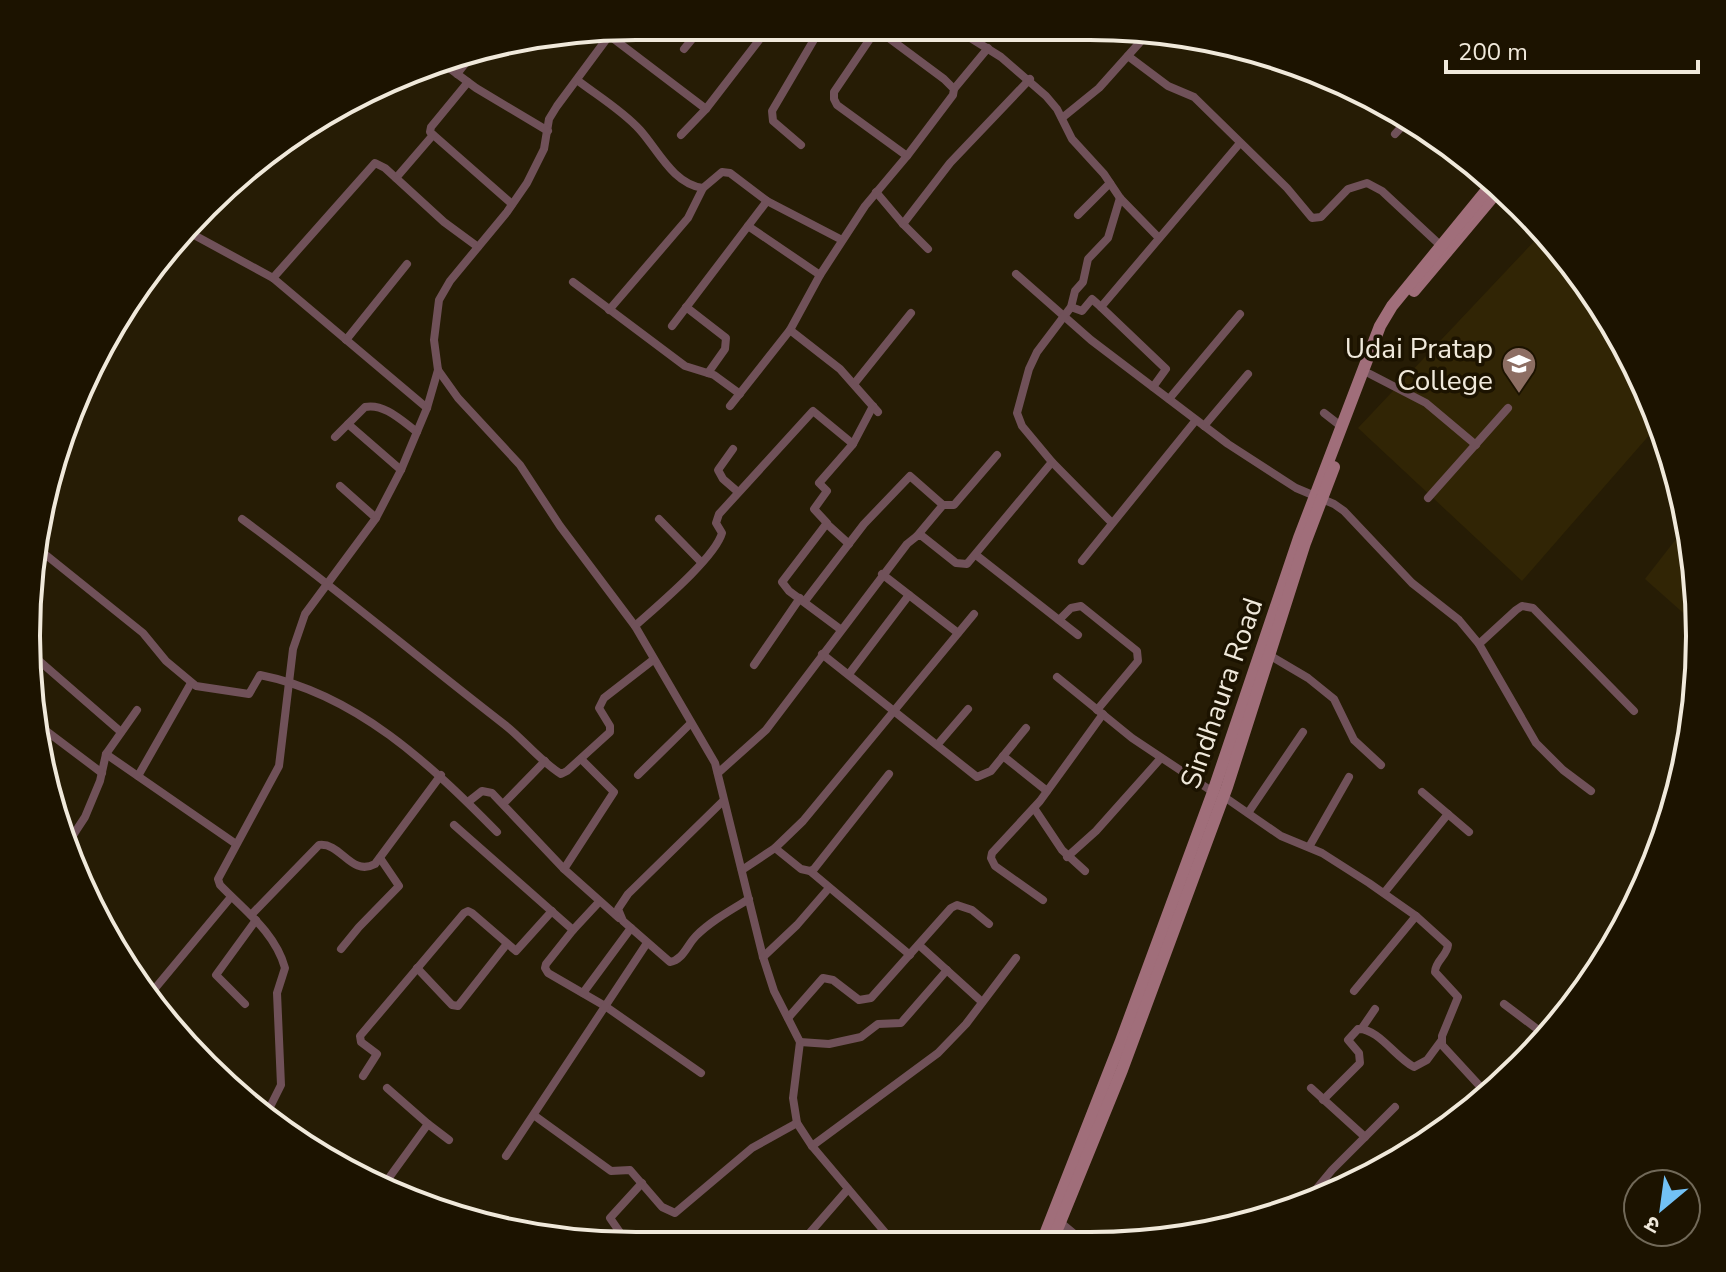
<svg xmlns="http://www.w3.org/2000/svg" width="1726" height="1272" viewBox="0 0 1726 1272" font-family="'Nunito Sans','Noto Sans Devanagari',sans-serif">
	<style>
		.built { fill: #312505 }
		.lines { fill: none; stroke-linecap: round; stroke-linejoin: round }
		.street { stroke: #705159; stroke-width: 8 }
		.secondary { stroke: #a06e7a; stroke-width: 12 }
		.labels { text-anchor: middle; stroke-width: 7; stroke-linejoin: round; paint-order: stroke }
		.poi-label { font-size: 28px; fill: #f0e9db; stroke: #1c1300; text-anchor: end }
		.street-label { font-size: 28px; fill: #f0e9db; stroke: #1c1300 }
		.rim { fill: none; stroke: #f0e9db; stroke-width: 4 }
	</style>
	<rect width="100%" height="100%" fill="#261c05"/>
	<!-- built -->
	<g class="built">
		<polygon points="1541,234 1574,265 1637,367 1659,424 1522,581 1358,428"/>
		<polygon points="1687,525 1699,597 1698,626 1645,579"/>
	</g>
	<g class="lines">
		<!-- street -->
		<g class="street">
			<polyline points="878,27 834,92 834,99 837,105 907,156"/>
			<polyline points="953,27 1001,57 1046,96 1057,109 1072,139 1104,174 1120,198 1158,237"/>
			<polyline points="614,29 557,106 549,119 544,149 527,183 507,212 450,281 439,300 434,340 438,370 458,398 520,465 560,526 635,626 715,763 763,957 774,991 800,1042 793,1098 797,1123 812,1146 894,1243"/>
			<polyline points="610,36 706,109"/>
			<polyline points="684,49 703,26"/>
			<polyline points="1128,56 1168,86 1194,97 1287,188 1312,218 1321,217 1348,189 1367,183 1382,191 1440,245"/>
			<polyline points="441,62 476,88 548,131"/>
			<polyline points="457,74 478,47"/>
			<path d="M 577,80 C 598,96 623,111 640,130 C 658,150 673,184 703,188 L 722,172 L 730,173 L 767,201 L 842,240"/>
			<polyline points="468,82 431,127 430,132 512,204"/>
			<polyline points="954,89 988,48"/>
			<polyline points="1062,118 1099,88 1150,31"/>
			<polyline points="1395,134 1408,120"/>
			<polyline points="681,135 706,109 770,26"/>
			<polyline points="801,145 773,121 772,111 822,26"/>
			<polyline points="396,178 433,135"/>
			<polyline points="876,192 903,224 928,249"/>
			<polyline points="1078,215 1110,183"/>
			<polyline points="903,224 950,163 1030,79"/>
			<polyline points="748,226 820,275"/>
			<polyline points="183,229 273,278 427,408"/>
			<polyline points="1016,274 1091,340 1228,444 1296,488 1334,504 1344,511 1412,583 1459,620 1479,644 1536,743 1563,770 1591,791"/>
			<polyline points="273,278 375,163 385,168 444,222 478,247"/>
			<polyline points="573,282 685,366 714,375 740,394"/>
			<polyline points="686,307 726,338 725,349 708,373"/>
			<polyline points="1071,307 1082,311 1092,299 1101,307"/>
			<polyline points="609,310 688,218 703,188"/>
			<polyline points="672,326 767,201"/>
			<polyline points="790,330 840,369 878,412"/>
			<polyline points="346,340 407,264"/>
			<polyline points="1370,374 1426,403 1476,445"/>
			<polyline points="854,384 911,313"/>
			<polyline points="1153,387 1166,369 1101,307 1240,143"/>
			<polyline points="1169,399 1240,314"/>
			<polyline points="730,406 790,330 820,275 865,206 907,156 953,95 954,89 944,79 874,27"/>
			<polyline points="1324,413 1342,427"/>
			<polyline points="348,424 401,470"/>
			<polyline points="1204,426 1248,374"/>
			<path d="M 335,437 L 365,407 C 384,403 402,421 417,432"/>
			<polyline points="853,444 873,406"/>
			<polyline points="733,449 718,470 723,479 738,492"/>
			<polyline points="340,486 376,518"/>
			<polyline points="1428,498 1508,408"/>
			<path d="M 242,519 C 332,585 417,657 505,725 C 524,740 540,761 561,774 L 567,771 L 610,732 L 610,726 L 599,708 L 604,698 L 653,660"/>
			<polyline points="659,519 701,562"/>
			<polyline points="1112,523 1052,462 1022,426 1017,413 1029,369 1037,352 1071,307 1075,291 1083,282 1088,259 1108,238 1120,198"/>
			<polyline points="827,524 849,544"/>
			<polyline points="917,536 943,505 954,505 997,455"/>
			<path d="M 36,547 L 143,633 L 166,661 L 196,686 L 249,694 L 260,675 C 356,694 430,764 497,832"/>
			<polyline points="976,555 1078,635"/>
			<polyline points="1082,561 1196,420"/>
			<polyline points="882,574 958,633"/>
			<polyline points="805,601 864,524 910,476 943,505"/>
			<polyline points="1059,620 1071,608 1081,606 1137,651 1138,661 1097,710"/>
			<path d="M 635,626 C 656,607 715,558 722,533 L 716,523 L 719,514 L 813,411 L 853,444 L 819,483 L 827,491 L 814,509 L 827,523 L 782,582 L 789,591 L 840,629"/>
			<polyline points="1479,644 1516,610 1522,606 1533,608 1634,711"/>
			<polyline points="29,652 121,732"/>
			<polyline points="822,654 977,777 991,771 1026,728"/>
			<polyline points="1269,655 1308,678 1334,699 1354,740 1381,765"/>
			<polyline points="754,665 800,598"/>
			<polyline points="849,674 909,595"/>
			<polyline points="1057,677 1132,738 1213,792"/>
			<polyline points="37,724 102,773"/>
			<polyline points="938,744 968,709"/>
			<polyline points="106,754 236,844"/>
			<polyline points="1003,756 1047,791"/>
			<polyline points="718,773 766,730 907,544 917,536 922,536 956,563 967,564 1052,462"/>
			<polyline points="638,775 690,724"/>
			<polyline points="138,776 191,683"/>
			<polyline points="1422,792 1469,832"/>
			<path d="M 1223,796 L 1281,836 L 1322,853 L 1369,883 L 1416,916 L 1448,945 C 1447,956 1435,961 1435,972 L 1458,997 L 1442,1036 L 1442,1045 L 1488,1095"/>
			<path d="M 723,801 L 628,894 L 618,909 L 623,921 L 670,962 C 683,960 687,945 696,936 C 711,921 731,910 749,899"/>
			<polyline points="468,802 482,791 492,793 564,869 619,918"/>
			<polyline points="504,803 545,761"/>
			<polyline points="1034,808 1062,850 1085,871"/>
			<polyline points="1248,813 1303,732"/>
			<polyline points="454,825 573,930 546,964 545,968 548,973 605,1006 701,1073"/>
			<polyline points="66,846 85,817 100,781 106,754 137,710"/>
			<polyline points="1309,847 1349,777"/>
			<polyline points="775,848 801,869 810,871 814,869 889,774"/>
			<polyline points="1067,857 1096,831 1161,758"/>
			<polyline points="564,869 614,792 581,759"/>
			<polyline points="742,870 775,848 803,821 974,614"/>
			<polyline points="810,871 910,955"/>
			<polyline points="1384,893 1448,814"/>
			<polyline points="1043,900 995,866 991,858 992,853 1040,801 1103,714"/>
			<path d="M 251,915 L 319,845 C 341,842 351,877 375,864 L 441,775"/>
			<polyline points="573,930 599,902"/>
			<polyline points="919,945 982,1002"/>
			<polyline points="341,949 359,927 399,886 380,858"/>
			<polyline points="763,957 797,925 829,888"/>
			<polyline points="417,968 452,1005 458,1006 506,945"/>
			<polyline points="1354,991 1416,916"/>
			<polyline points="583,993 631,928"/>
			<polyline points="147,998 231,897"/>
			<polyline points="245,1004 216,975 256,920"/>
			<polyline points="1504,1004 1549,1038"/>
			<polyline points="788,1018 823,978 833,980 859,1000 871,998 951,908 957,905 972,910 989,924"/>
			<polyline points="1362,1028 1375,1009"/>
			<polyline points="800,1042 829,1044 861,1037 878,1024 901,1023 947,970"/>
			<polyline points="363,1076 377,1054 361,1042 360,1036 464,913 468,911 472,913 516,951 552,911"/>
			<polyline points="1311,1088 1365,1137"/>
			<path d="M 1323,1100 L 1360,1063 L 1359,1053 L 1348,1040 L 1358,1029 C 1378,1028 1396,1058 1414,1067 L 1427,1060 L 1441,1041"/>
			<polyline points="535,1116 611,1171 630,1170 662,1207 675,1213 752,1148 797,1123"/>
			<polyline points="428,1124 449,1140"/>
			<path d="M 287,1133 L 267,1113 L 281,1085 L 277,993 L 285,968 C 275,932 244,910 220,885 L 218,879 L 279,766 L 293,649 L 305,614 L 376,518 L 401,470 L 427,408 L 438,370"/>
			<polyline points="812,1146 938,1053 966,1024 1016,958"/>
			<polyline points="506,1156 647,943"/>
			<polyline points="383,1186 428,1124 387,1088"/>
			<polyline points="1303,1205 1332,1170 1395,1107"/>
			<polyline points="1060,1222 1083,1241"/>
			<polyline points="801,1243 848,1189"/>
			<polyline points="628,1244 610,1218 642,1183"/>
		</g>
		<!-- secondary -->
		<g class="secondary">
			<polyline points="1414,291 1497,192"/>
			<polyline points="1042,1242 1121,1041 1213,792 1299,538 1380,326 1392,306 1490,186"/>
			<polyline points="1052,1242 1122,1070 1227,787 1305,543 1334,467"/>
		</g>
	</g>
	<!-- icons -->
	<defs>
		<symbol id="university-pin" viewBox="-11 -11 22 30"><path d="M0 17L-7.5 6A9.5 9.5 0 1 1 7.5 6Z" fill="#8d6e63" stroke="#1c1300"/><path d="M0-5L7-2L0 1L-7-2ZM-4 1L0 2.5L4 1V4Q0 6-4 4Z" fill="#fff"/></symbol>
	</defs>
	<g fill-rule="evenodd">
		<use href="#university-pin" x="1499" y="344" width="40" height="54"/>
	</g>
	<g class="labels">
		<!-- poi labels -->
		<g class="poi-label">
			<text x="1493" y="358">Udai Pratap<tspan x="1493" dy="32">College</tspan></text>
		</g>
		<!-- street labels -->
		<g class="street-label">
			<text transform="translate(1221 693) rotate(-71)" y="10">Sindhaura Road</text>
		</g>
	</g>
	<!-- crop -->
	<path d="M0 0H1726V1272H0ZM636 40H1090A596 596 0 0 1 1686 636V636A596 596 0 0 1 1090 1232H636A596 596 0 0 1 40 636V636A596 596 0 0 1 636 40Z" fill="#1c1300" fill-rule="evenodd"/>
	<path class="rim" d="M636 40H1090A596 596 0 0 1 1686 636V636A596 596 0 0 1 1090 1232H636A596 596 0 0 1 40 636V636A596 596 0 0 1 636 40Z"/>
	<!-- north arrow -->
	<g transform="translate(1662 1208) rotate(209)"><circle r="38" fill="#1c1300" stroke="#716958" stroke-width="2"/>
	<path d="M0-6L14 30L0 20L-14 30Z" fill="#72c1f5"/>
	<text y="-12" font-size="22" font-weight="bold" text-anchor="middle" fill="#f0e9db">उ</text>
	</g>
	<!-- scale -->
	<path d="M1446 60v12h252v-12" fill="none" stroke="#f0e9db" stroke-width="4"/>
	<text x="1458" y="60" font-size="24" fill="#f0e9db" stroke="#1c1300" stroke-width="6" paint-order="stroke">200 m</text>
</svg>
